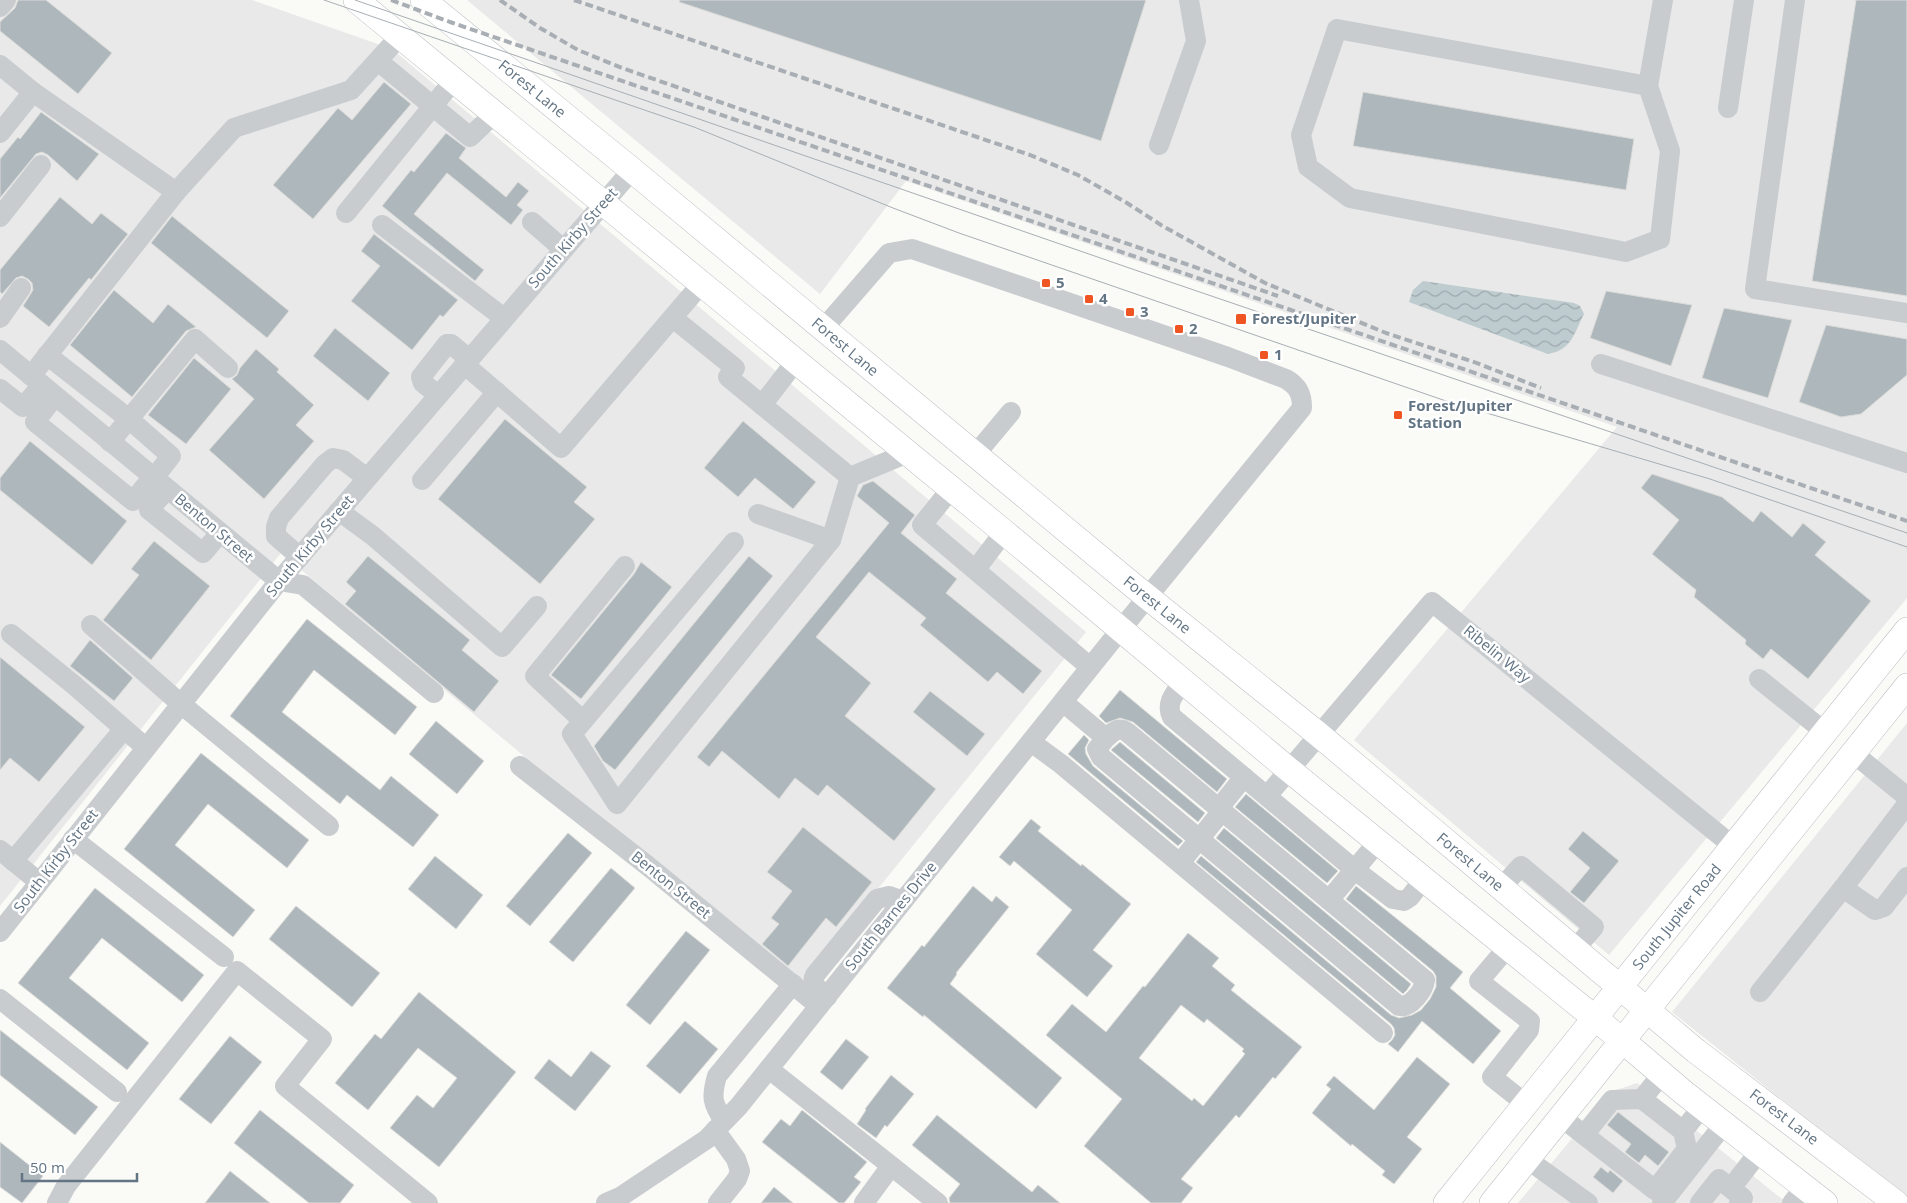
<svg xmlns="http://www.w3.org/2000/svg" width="1907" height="1203" viewBox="0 0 1907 1203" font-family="'Open Sans',sans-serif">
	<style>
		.built { fill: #e8e9e8 }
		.water { fill: url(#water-waves) }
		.building { fill: #aeb7bc; stroke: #dcdcd9; fill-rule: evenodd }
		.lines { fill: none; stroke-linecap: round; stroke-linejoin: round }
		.major-casing { stroke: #bbbfc3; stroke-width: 26 }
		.minor { stroke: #c8cccf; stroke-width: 20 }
		.major { stroke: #fff; stroke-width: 25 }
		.tram { stroke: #a8aeb4; stroke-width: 1 }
		.rail { stroke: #a8aeb4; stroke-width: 4; stroke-dasharray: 8 4; stroke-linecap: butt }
		.poi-dot { fill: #ef5522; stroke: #fff; stroke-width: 2 }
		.labels { text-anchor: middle; stroke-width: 5; stroke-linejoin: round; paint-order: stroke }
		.street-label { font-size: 15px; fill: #637584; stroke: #fff }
		.poi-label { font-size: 15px; font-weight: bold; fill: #637584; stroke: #fff; text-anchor: start }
	</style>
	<defs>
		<pattern id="water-waves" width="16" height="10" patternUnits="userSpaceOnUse" patternTransform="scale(1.25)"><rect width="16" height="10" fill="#becbcf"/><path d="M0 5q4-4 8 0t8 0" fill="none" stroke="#9ea9ae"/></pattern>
	</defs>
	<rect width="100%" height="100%" fill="#fafaf7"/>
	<!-- built -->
	<g class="built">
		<polygon points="0,0 252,0 392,49 1086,632 799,986 281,553 0,906"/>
		<polygon points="467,0 1907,0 1907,598 1609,955 1354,740 1617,427 906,181 820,294"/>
		<polygon points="1907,723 1907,1199 1672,1012"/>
		<polygon points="1637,1083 1787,1203 1518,1203 1611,1092"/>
	</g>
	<!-- water -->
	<path class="water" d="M 1423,281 L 1574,303 L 1580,306 L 1584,314 C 1574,333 1572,350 1548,354 L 1409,302 L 1413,290 Z"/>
	<!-- building -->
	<g class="building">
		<polygon points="18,0 46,0 112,53 78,94 0,31 0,22 15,8"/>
		<polygon points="680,0 1146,0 1101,141 679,2"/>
		<polygon points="1856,0 1907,0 1907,296 1812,281"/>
		<polygon points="384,82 411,104 313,219 273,185 338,108 352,120"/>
		<polygon points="1363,92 1634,139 1626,190 1353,146"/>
		<polygon points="41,112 99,154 77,181 48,155 42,152 36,154 0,198 0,159 18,137 20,139"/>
		<polygon points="446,133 466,148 459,158 506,197 518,182 529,191 517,205 523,210 511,225 447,173 414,214 484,270 475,281 382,206 411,170 414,172"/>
		<polygon points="60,197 92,224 101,213 128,234 91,280 89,278 49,327 23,306 33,290 32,283 28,279 22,276 16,278 2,294 0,292 0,270"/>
		<polygon points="172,216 289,311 267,338 151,243"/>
		<polygon points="374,234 458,300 443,317 440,315 412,350 351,301 380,266 361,251"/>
		<polygon points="114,290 153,323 168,304 196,327 186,331 132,397 70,345"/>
		<polygon points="1606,291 1692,305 1671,366 1590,338"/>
		<polygon points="1724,308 1792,320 1768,398 1702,378"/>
		<polygon points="1826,325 1907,339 1907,375 1861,414 1841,417 1799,402"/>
		<polygon points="335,328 390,373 368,401 313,356"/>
		<polygon points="256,349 279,369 277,372 314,405 296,425 314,441 264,499 209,450 254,399 232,379 237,375 240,368"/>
		<polygon points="194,358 231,389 186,444 148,415"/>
		<polygon points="505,419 587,487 574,502 595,519 540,584 438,499"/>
		<polygon points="743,421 816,482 793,509 755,478 738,497 704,468"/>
		<polygon points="30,441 127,521 92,565 0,490 0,478"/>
		<polygon points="1652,474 1722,497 1753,522 1761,511 1792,537 1803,523 1826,542 1815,555 1871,601 1808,679 1771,649 1763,659 1745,644 1746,640 1694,597 1696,590 1652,554 1679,520 1641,488"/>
		<polygon points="873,481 915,515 901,533 957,579 946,593 1042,671 1023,694 997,672 988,682 920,625 926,618 869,572 816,637 871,683 845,716 936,789 894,841 827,785 818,796 795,778 779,799 722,751 709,767 697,757 889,523 857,496 863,485"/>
		<polygon points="154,541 210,586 151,660 103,620 139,575 131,569"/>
		<polygon points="368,556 470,640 462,650 499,681 474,712 345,604 356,591 346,582"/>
		<polygon points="749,556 773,576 615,770 603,761 594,746"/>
		<polygon points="641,562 672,587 581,699 551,675 634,574"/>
		<polygon points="307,619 417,707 395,735 314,670 282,712 380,790 391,776 439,815 413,847 347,795 340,804 230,716"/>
		<polygon points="90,640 133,678 114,701 70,666"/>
		<polygon points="0,657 85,727 39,782 10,758 0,770"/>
		<polygon points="1120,690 1227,779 1217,792 1133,722 1120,718 1106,723 1099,716"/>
		<polygon points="930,691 985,734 967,756 913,712"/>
		<polygon points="436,721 484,761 457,794 409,754"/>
		<polygon points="1084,735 1089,740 1085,748 1086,754 1093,766 1183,841 1178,846 1068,754"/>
		<polygon points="1120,742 1205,813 1198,822 1111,750"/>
		<polygon points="201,753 309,840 287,868 208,804 175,845 255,910 233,937 124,849"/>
		<polygon points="1246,794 1338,871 1327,883 1235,807"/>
		<polygon points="1031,819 1041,827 1038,831 1081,866 1082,864 1131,904 1093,950 1113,966 1087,997 1036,954 1072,910 1014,861 1010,866 999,857"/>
		<polygon points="803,827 872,882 836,927 826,918 788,966 762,944 779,924 771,918 792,891 767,872"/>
		<polygon points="1224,828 1411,984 1407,990 1403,994 1216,838"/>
		<polygon points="1583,831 1619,861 1584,903 1570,892 1590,868 1568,849"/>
		<polygon points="568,833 592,853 530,926 506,906"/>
		<polygon points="435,856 483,895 456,929 408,889"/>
		<polygon points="1201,856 1391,1015 1399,1018 1412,1015 1421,1010 1430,999 1436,987 1436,976 1433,971 1346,899 1356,886 1463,972 1450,988 1501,1031 1473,1064 1422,1021 1398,1052 1388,1044 1392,1040 1395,1035 1394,1028 1391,1024 1196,862"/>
		<polygon points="611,868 635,888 573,962 549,942"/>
		<polygon points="973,886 992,902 996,896 1009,907 956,973 957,974 950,984 1062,1078 1036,1109 924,1015 923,1017 887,988 922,945 924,947"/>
		<polygon points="95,888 204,975 182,1002 102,938 69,978 149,1043 127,1070 18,983"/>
		<polygon points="296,906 380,973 352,1007 269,939"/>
		<polygon points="686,931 710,950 650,1025 626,1005"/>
		<path d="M 1188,933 L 1219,958 L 1212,966 L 1235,985 L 1231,990 L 1302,1047 L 1275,1079 L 1273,1077 L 1239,1118 L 1236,1115 L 1181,1179 L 1193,1188 L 1181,1203 L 1151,1203 L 1084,1146 L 1122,1099 L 1046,1035 L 1072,1004 L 1106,1032 L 1143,986 L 1145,987 ZM 1181,1005 L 1204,1023 L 1207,1019 L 1244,1049 L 1242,1051 L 1245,1054 L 1203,1106 L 1194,1098 L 1192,1101 L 1139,1058 Z"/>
		<polygon points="419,992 516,1072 439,1167 390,1128 417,1095 433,1108 457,1078 418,1048 368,1110 335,1083 375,1034 381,1039"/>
		<polygon points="685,1021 718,1049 680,1094 646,1066"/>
		<polygon points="0,1030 98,1107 75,1135 0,1075"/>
		<polygon points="230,1036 262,1062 211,1124 179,1099"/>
		<polygon points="846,1039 869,1057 842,1090 820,1072"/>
		<polygon points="591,1051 611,1066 575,1111 534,1078 549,1059 571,1077"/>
		<polygon points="1417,1057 1450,1084 1407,1137 1422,1149 1394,1184 1382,1175 1385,1171 1352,1144 1351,1146 1312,1113 1331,1089 1326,1085 1334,1076 1374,1110"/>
		<polygon points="891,1075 914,1094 887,1127 885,1125 876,1138 857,1124 866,1110 865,1109"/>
		<polygon points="260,1110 354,1185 340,1203 309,1203 234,1143"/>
		<polygon points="802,1110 867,1162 854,1177 861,1182 844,1203 839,1203 762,1142 781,1119 790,1126"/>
		<polygon points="1618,1112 1669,1152 1658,1166 1645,1155 1639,1163 1625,1152 1631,1144 1607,1125"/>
		<polygon points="937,1115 1032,1192 1038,1185 1060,1203 950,1203 949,1198 960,1184 912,1145"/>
		<polygon points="0,1142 43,1176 22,1203 0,1187"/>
		<polygon points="1601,1167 1608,1173 1610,1170 1623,1181 1613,1193 1593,1177"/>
		<polygon points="230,1171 270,1203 205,1203"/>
		<polygon points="774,1187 793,1203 761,1203"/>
	</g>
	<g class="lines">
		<defs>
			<g id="major">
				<polyline points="356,0 1004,532 1288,769 1623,1041 1683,1092 1825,1203"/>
				<polyline points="423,0 632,170 1135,587 1318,734 1696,1051 1896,1203"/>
				<polyline points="1446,1203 1907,630"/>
				<polyline points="1492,1203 1907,686"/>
			</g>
		</defs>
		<!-- major casing -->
		<use href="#major" class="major-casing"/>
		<!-- minor -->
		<g class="minor">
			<polyline points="1795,0 1755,289 1907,313"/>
			<polyline points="0,7 6,0"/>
			<polyline points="378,61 470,137 495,113"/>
			<polyline points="0,65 33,92 0,133"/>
			<polyline points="1648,86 1670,151 1660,239 1626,252 1350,198 1308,167 1301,135 1337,29 1648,86 1663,0"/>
			<polyline points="1728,108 1744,0"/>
			<polyline points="1159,145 1196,41 1189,0"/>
			<polyline points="176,192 234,128 351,90 400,36"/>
			<polyline points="346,213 454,80"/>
			<polyline points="0,217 41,165"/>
			<polyline points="532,222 563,249"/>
			<polyline points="382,225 504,318"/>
			<polyline points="0,318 21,288"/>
			<polyline points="673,318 735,368 728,377 762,405"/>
			<polyline points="0,350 279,581 303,585 434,693"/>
			<polyline points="47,355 129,419 171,456 154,478"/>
			<polyline points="796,361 762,405 850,477 908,453"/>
			<polyline points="464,364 561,448 702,283"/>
			<polyline points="1601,364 1907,463"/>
			<polyline points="31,376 176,192 33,92"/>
			<polyline points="0,389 23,407 42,385"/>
			<polyline points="438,395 423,383 421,377 447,344 451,344 469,359"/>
			<polyline points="55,396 35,422 133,501 153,477"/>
			<polyline points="110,442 195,339 228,368"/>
			<polyline points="975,455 1011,412"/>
			<polyline points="422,480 497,392"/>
			<polyline points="167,489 149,510 203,553 220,533"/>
			<polyline points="951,489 922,525 1090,667"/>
			<polyline points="339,511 373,536 502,647 537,606"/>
			<polyline points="758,514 831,540"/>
			<polyline points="734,542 572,734 617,804 831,540 850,477"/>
			<polyline points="300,557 276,536 276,527 279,518 325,464 333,458 343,460 367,478"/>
			<polyline points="976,569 1004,532"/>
			<polyline points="91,625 181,704 329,826"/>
			<polyline points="11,634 74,685 145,747"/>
			<polyline points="1759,679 1825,732"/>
			<path d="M 1183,682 C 1175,693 1165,703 1172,717 L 1355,870 L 1393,899 L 1404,901 L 1410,897 L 1423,880"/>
			<path d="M 1063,702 L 1106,738 L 1097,749 L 1101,757 L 1399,1006 C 1411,1008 1424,990 1425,980 L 1127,732 C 1118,726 1113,732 1106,738"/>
			<polyline points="583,721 535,676 625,566"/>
			<polyline points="1031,742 1061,764 1383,1033"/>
			<polyline points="1853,753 1907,797"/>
			<polyline points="520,766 648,866 819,1006"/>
			<polyline points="1267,796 1432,602 1733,846"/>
			<polyline points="1219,808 1244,777"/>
			<polyline points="73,839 224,957"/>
			<polyline points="0,850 39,882"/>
			<polyline points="13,861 124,729"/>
			<polyline points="1180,863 1222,811"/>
			<polyline points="1501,888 1521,866 1594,927 1575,949"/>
			<polyline points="1843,888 1875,910 1884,907 1907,877"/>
			<polyline points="1329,900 1377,843"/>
			<polyline points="0,932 279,581 632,170"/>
			<polyline points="1507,948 1479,981 1530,1021 1529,1030 1492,1077 1526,1104"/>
			<polyline points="1760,992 1843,888 1907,804"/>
			<path d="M 827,997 C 820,990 810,985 815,975 L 877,899 L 889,896 L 903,901"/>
			<polyline points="0,999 117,1092"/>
			<polyline points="769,1069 938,1203"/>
			<polyline points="1662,1074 1642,1099 1683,1131"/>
			<polyline points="1561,1117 1655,1190 1687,1149 1683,1131 1702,1107"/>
			<path d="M 724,1121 C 712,1103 711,1097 717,1076 L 793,984"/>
			<polyline points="715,1130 736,1159 740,1171 737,1179 718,1203"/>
			<polyline points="1584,1135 1612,1100 1642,1099"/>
			<polyline points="1527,1159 1588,1203"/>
			<polyline points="1731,1188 1759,1152"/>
			<polyline points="57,1203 66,1186 237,971 322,1039 285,1086 428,1203"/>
			<path d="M 606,1203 L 620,1197 L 707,1139 L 739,1106 L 1109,644 L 1302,408 C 1302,394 1298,386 1286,379 L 1228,357 L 912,249 L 889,253 L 823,329"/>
			<polyline points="864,1203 891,1166"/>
			<polyline points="1662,1203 1724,1124"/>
			<polyline points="1700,1203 1719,1179 1743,1198 1739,1203"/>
			<polyline points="1792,1203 1805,1187"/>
		</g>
		<!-- major -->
		<use href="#major" class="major"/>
		<!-- tram -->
		<g class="tram">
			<polyline points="324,0 694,127 893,208 959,233 1446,401 1710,479 1907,547"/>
			<polyline points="355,0 1138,271 1907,533"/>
		</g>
		<!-- rail -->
		<g class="rail">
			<polyline points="391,0 450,22 1907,521"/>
			<polyline points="500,0 540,28 578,50 622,68 1278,296"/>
			<polyline points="574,0 1030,155 1078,175 1127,203 1161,225 1265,283 1386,333 1474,362 1541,388"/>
		</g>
	</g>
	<!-- markers -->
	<g class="poi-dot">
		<rect x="1041" y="278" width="10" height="10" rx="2.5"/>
		<rect x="1084" y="294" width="10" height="10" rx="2.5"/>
		<rect x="1125" y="307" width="10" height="10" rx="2.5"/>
		<rect x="1235" y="313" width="12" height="12" rx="2.5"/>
		<rect x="1174" y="324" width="10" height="10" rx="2.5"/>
		<rect x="1259" y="350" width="10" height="10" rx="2.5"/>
		<rect x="1393" y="410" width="10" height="10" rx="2.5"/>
	</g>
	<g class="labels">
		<!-- street labels -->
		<g class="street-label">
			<text transform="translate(532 89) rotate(39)" y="5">Forest Lane</text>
			<text transform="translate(573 238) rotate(-49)" y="5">South Kirby Street</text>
			<text transform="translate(845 347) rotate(40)" y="5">Forest Lane</text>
			<text transform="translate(214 528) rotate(40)" y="5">Benton Street</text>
			<text transform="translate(310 546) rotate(-50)" y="5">South Kirby Street</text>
			<text transform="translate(1157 605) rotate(39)" y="5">Forest Lane</text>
			<text transform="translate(1497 654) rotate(39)" y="5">Ribelin Way</text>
			<text transform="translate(56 861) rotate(-52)" y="5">South Kirby Street</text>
			<text transform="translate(1470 862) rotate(40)" y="5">Forest Lane</text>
			<text transform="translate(671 885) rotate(39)" y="5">Benton Street</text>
			<text transform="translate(891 916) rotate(-51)" y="5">South Barnes Drive</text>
			<text transform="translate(1677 917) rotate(-51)" y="5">South Jupiter Road</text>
			<text transform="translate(1784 1117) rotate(37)" y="5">Forest Lane</text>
		</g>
		<!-- poi labels -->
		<g class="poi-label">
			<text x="1056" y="288">5</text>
			<text x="1099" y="304">4</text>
			<text x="1140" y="317">3</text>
			<text x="1252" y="324">Forest/Jupiter</text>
			<text x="1189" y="334">2</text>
			<text x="1274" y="360">1</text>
			<text x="1408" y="411">Forest/Jupiter<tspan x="1408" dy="17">Station</tspan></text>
		</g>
	</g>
	<!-- scale -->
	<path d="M22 1173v8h115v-8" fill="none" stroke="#637584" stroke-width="2.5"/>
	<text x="30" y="1173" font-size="15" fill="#637584" stroke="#ffffff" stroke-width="4" paint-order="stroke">50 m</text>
</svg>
